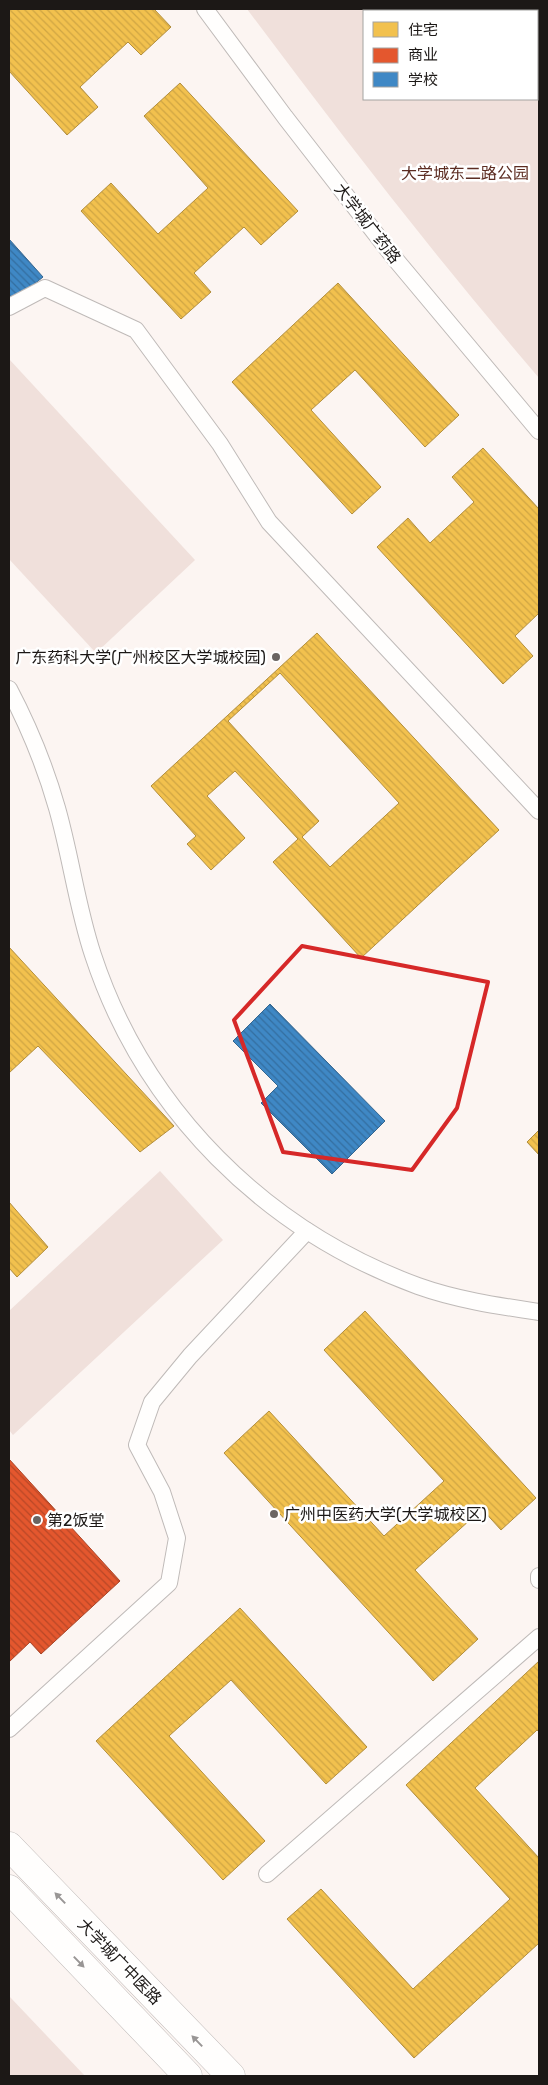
<svg xmlns="http://www.w3.org/2000/svg" width="548" height="2085" viewBox="0 0 548 2085" font-family="Rubik,'Noto Sans SC',sans-serif">
	<style>
		.park { fill: #f0e0db; fill-rule: evenodd }
		.homes { fill: url(#homes-back-hatch); stroke: #b28e3d; fill-rule: evenodd }
		.shops { fill: url(#shops-back-hatch); stroke: #a84427 }
		.schools { fill: url(#schools-back-hatch); stroke: #346690 }
		.lines { fill: none; stroke-linecap: round; stroke-linejoin: round }
		.lane-casing { stroke: #bfbab8; stroke-width: 18 }
		.secondary-casing { stroke: #bfbab8; stroke-width: 29 }
		.lane { stroke: #fffefd; stroke-width: 16 }
		.secondary { stroke: #fffefd; stroke-width: 28 }
		.oneway { fill: #999695 }
		.marked { fill: none; stroke: #d62828; stroke-width: 4; stroke-linejoin: round }
		.poi-dot { fill: #6a6563; stroke: #fff; stroke-width: 2 }
		.labels { text-anchor: middle; stroke-width: 5; stroke-linejoin: round; paint-order: stroke }
		.park-label { font-size: 16px; fill: #5d2d22; stroke: #fff }
		.street-label { font-size: 16px; fill: #1c1816; stroke: #fff }
		.poi-label { font-size: 16px; fill: #1c1816; stroke: #fff; text-anchor: start }
	</style>
	<defs>
		<pattern id="homes-back-hatch" width="6" height="6" patternUnits="userSpaceOnUse" patternTransform="scale(1.25)"><rect width="6" height="6" fill="#f2c14e"/><path d="M-1 5l2 2M0 0l6 6M5-1l2 2" fill="none" stroke="#cfa543"/></pattern>
		<pattern id="shops-back-hatch" width="6" height="6" patternUnits="userSpaceOnUse" patternTransform="scale(1.25)"><rect width="6" height="6" fill="#e4572e"/><path d="M-1 5l2 2M0 0l6 6M5-1l2 2" fill="none" stroke="#b84726"/></pattern>
		<pattern id="schools-back-hatch" width="6" height="6" patternUnits="userSpaceOnUse" patternTransform="scale(1.25)"><rect width="6" height="6" fill="#3f88c5"/><path d="M-1 5l2 2M0 0l6 6M5-1l2 2" fill="none" stroke="#346e9f"/></pattern>
	</defs>
	<rect width="100%" height="100%" fill="#fcf5f2"/>
	<!-- park -->
	<g class="park">
		<path d="M 247,9 L 539,9 L 539,378 C 437,259 341,135 247,9 ZM 364,11 L 537,11 L 537,99 L 364,99 Z"/>
		<polygon points="9,359 195,560 96,653 9,559"/>
		<polygon points="160,1171 223,1240 13,1435 9,1430 9,1311"/>
		<polygon points="9,1996 85,2076 9,2076"/>
	</g>
	<!-- homes -->
	<g class="homes">
		<polygon points="9,9 154,9 171,27 141,55 128,42 80,87 98,107 67,135 9,71"/>
		<polygon points="180,83 298,211 261,245 244,227 194,273 211,292 181,319 81,211 111,183 158,234 208,188 144,116"/>
		<polygon points="338,283 459,415 425,447 355,370 311,410 381,487 352,514 232,382"/>
		<polygon points="483,448 539,509 539,613 515,636 533,656 503,684 377,547 408,518 430,543 474,502 452,477"/>
		<path d="M 317,633 L 499,830 L 361,958 L 273,862 L 298,839 L 235,771 L 207,796 L 245,838 L 211,870 L 187,844 L 196,836 L 151,786 ZM 280,673 L 399,803 L 330,867 L 302,837 L 319,821 L 228,721 Z"/>
		<polygon points="9,947 174,1126 140,1152 38,1046 9,1073"/>
		<polygon points="539,1130 539,1155 527,1142"/>
		<polygon points="9,1202 48,1247 17,1277 9,1268"/>
		<polygon points="365,1311 536,1498 501,1530 482,1509 415,1570 478,1639 433,1681 224,1453 269,1411 384,1536 444,1481 324,1350"/>
		<polygon points="240,1608 367,1747 326,1784 231,1680 169,1736 265,1841 223,1880 96,1741"/>
		<polygon points="539,1661 539,1732 537,1730 475,1788 539,1858 539,1943 414,2058 287,1919 321,1889 413,1989 510,1899 406,1785"/>
	</g>
	<!-- shops -->
	<polygon class="shops" points="9,1459 120,1581 41,1654 30,1642 9,1662"/>
	<!-- schools -->
	<g class="schools">
		<polygon points="9,239 43,277 11,303 9,301"/>
		<polygon points="270,1004 385,1121 332,1174 261,1103 278,1086 233,1041"/>
	</g>
	<g class="lines">
		<defs>
			<g id="lane">
				<polyline points="205,9 285,117 396,260 539,431"/>
				<polyline points="9,307 45,288 136,330 220,444 269,522 539,811"/>
				<path d="M 9,689 C 29,727 45,766 57,808 C 71,857 77,907 93,955 C 144,1110 265,1230 418,1286 C 457,1300 499,1306 539,1312"/>
				<polyline points="539,1576 539,1580"/>
				<polyline points="9,1729 169,1583 177,1538 162,1492 137,1445 152,1402 190,1356 307,1231"/>
				<polyline points="267,1874 539,1637"/>
			</g>
			<g id="secondary">
				<polyline points="9,1846 231,2076"/>
				<polyline points="9,1889 188,2076"/>
			</g>
		</defs>
		<!-- lane casing -->
		<use href="#lane" class="lane-casing"/>
		<!-- secondary casing -->
		<use href="#secondary" class="secondary-casing"/>
		<!-- lane -->
		<use href="#lane" class="lane"/>
		<!-- secondary -->
		<use href="#secondary" class="secondary"/>
	</g>
	<!-- one-way arrows -->
	<defs><path id="oneway-solid" d="M-6-.8H1V-3.2L6.5 0L1 3.2V.8H-6Z" transform="scale(1.25)"/></defs>
	<g class="oneway">
		<use href="#oneway-solid" transform="translate(60 1898) rotate(-134)"/>
		<use href="#oneway-solid" transform="translate(79 1962) rotate(46)"/>
		<use href="#oneway-solid" transform="translate(197 2041) rotate(-134)"/>
	</g>
	<!-- marked area -->
	<path class="marked" d="M 302,946 L 488,982 L 457,1108 L 412,1170 L 283,1152 L 234,1020 Z"/>
	<!-- markers -->
	<g class="poi-dot">
		<circle cx="276" cy="657" r="5"/>
		<circle cx="274" cy="1514" r="5"/>
		<circle cx="37" cy="1520" r="5"/>
	</g>
	<g class="labels">
		<!-- park labels -->
		<g class="park-label">
			<text x="465" y="179">大学城东二路公园</text>
		</g>
		<!-- street labels -->
		<g class="street-label">
			<text transform="translate(368 223) rotate(52)" y="6">大学城广药路</text>
			<text transform="translate(120 1961) rotate(46)" y="6">大学城广中医路</text>
		</g>
		<!-- poi labels -->
		<g class="poi-label">
			<text x="266" y="663" text-anchor="end">广东药科大学(广州校区大学城校园)</text>
			<text x="284" y="1520">广州中医药大学(大学城校区)</text>
			<text x="47" y="1526">第2饭堂</text>
		</g>
	</g>
	<!-- border -->
	<rect width="548" height="2085" fill="none" stroke="#1c1816" stroke-width="20"/>
	<!-- legend -->
	<rect x="363" y="10" width="175" height="90" fill="#ffffff" stroke="#a4a3a2"/>
	<rect x="373" y="22" width="25" height="15" fill="#f2c14e" stroke="#a4a3a2"/>
	<text x="408" y="35" font-size="15" fill="#1c1816">住宅</text>
	<rect x="373" y="48" width="25" height="15" fill="#e4572e" stroke="#a4a3a2"/>
	<text x="408" y="60" font-size="15" fill="#1c1816">商业</text>
	<rect x="373" y="72" width="25" height="15" fill="#3f88c5" stroke="#a4a3a2"/>
	<text x="408" y="85" font-size="15" fill="#1c1816">学校</text>
</svg>
